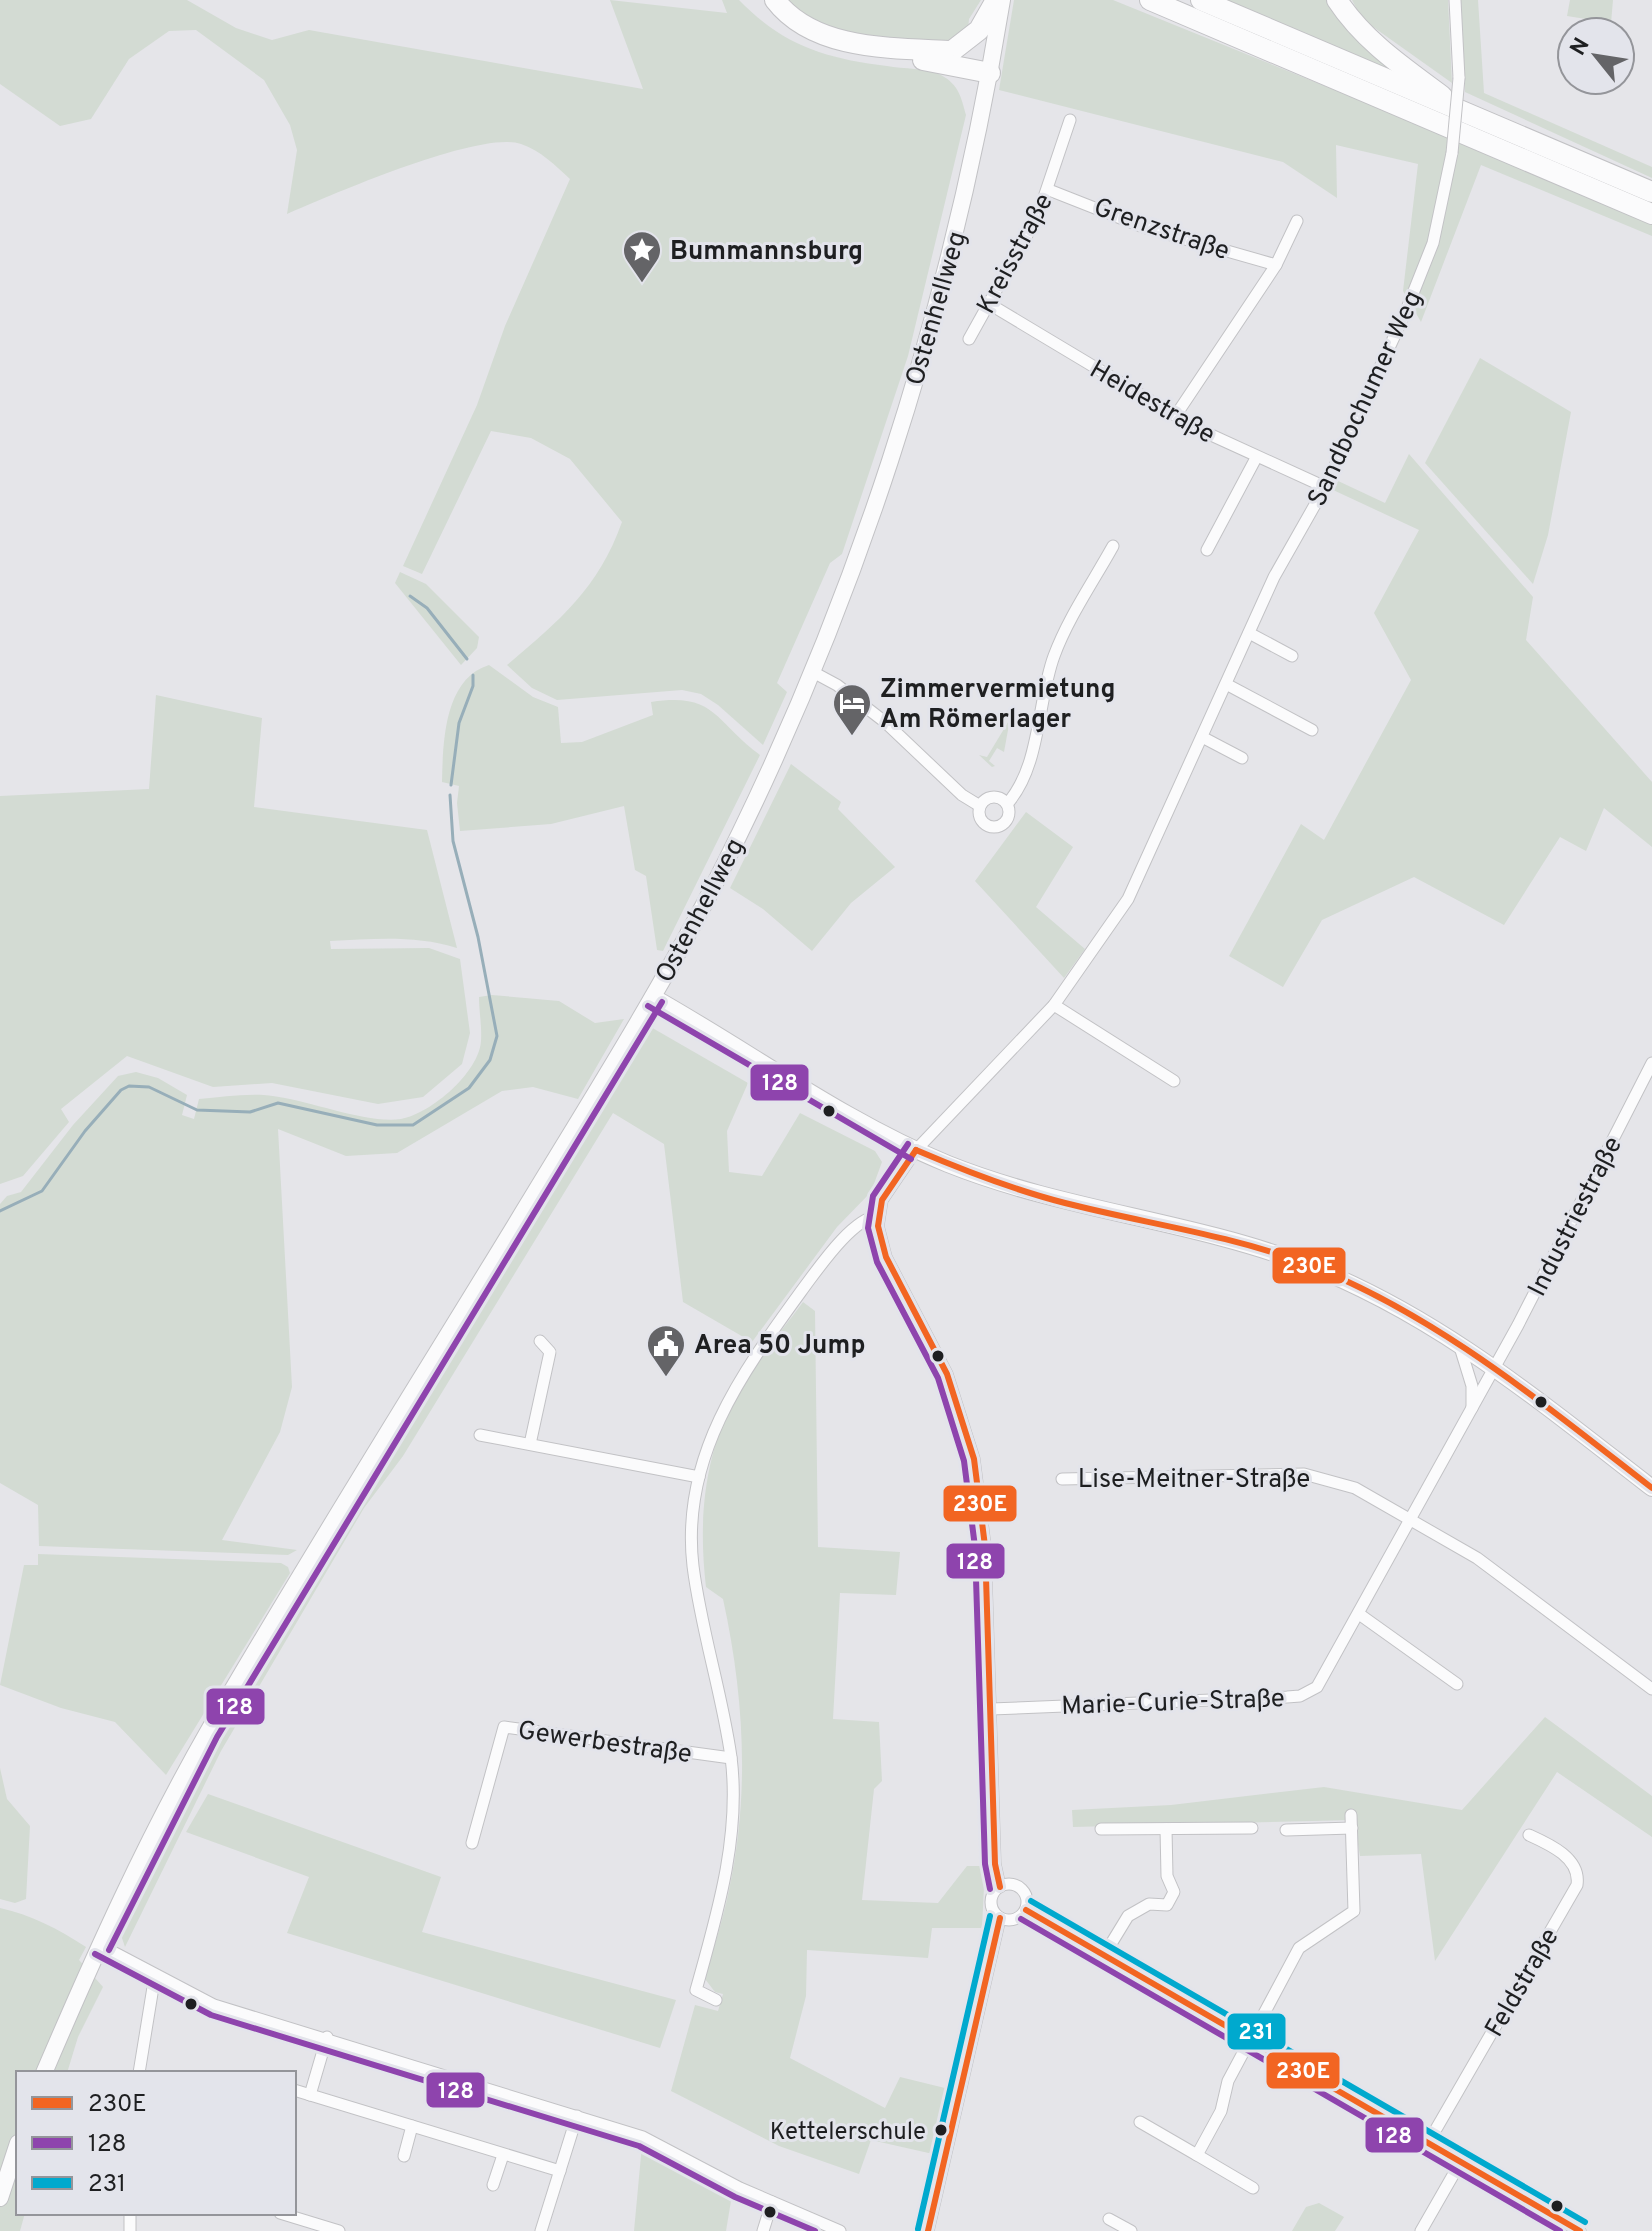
<svg xmlns="http://www.w3.org/2000/svg" width="1652" height="2231" viewBox="0 0 1652 2231" font-family="Overpass,sans-serif">
	<style>
		.green { fill: #d3dbd3 }
		.lines { fill: none; stroke-linecap: round; stroke-linejoin: round }
		.stream { stroke: #97aeb9; stroke-width: 3 }
		.street-casing { stroke: #c2c2c5; stroke-width: 13 }
		.secondary-casing { stroke: #c2c2c5; stroke-width: 18 }
		.highway-casing { stroke: #c2c2c5; stroke-width: 22 }
		.street { stroke: #fbfbfc; stroke-width: 11 }
		.secondary { stroke: #fbfbfc; stroke-width: 16 }
		.highway { stroke: #fbfbfc; stroke-width: 20 }
		.street-bridge-casing { stroke: #c2c2c5; stroke-width: 13; stroke-linecap: butt }
		.street-bridge { stroke: #fbfbfc; stroke-width: 11 }
		.bus-1-casing { stroke: #e3e4eb; stroke-width: 12 }
		.bus-2-casing { stroke: #e3e4eb; stroke-width: 12 }
		.bus-3-casing { stroke: #e3e4eb; stroke-width: 12 }
		.bus-1 { stroke: #f26522; stroke-width: 6 }
		.bus-2 { stroke: #8e44ad; stroke-width: 6 }
		.bus-3 { stroke: #00a9ce; stroke-width: 6 }
		.bus-dot { fill: #1e1f21; stroke: #e3e4eb; stroke-width: 3 }
		.labels { text-anchor: middle; stroke-width: 6; stroke-linejoin: round; paint-order: stroke }
		.bus-label { font-size: 24px; fill: #1e1f21; stroke: #e3e4eb; text-anchor: end }
		.street-label { font-size: 26px; fill: #1e1f21; stroke: #e3e4eb }
		.poi-label { font-size: 26px; font-weight: bold; fill: #1e1f21; stroke: #e3e4eb; text-anchor: start }
		.line-badge { stroke: #e3e4eb; stroke-width: 3 }
		.badge-label { font-size: 22px; text-anchor: middle; font-weight: bold; fill: #fff }
	</style>
	<rect width="100%" height="100%" fill="#e5e5e9"/>
	<!-- green -->
	<g class="green">
		<path d="M 0,0 L 187,0 L 236,28 L 272,40 L 309,30 L 643,89 L 610,0 L 727,13 L 722,0 L 739,0 C 784,46 825,58 887,66 C 903,69 927,68 941,75 C 959,85 961,97 966,115 L 908,356 L 842,554 L 830,563 L 777,683 L 787,692 L 763,745 L 718,705 L 701,694 L 682,690 L 557,700 L 532,688 L 507,665 C 560,620 598,589 622,522 L 570,459 L 531,438 L 491,431 L 422,574 L 403,566 L 477,405 L 505,326 L 570,179 C 556,166 540,150 521,144 C 480,130 331,195 287,214 L 297,150 L 290,125 L 264,80 L 196,30 L 169,31 L 129,59 L 91,119 L 60,126 L 0,84 Z"/>
		<polygon points="786,0 981,0 969,19 968,31 947,42 931,43 850,34 817,24"/>
		<polygon points="1014,0 1113,0 1652,219 1652,236 1481,165 1421,322 1403,291 1418,164 1336,145 1337,198 1283,162 999,90"/>
		<polygon points="1226,0 1333,0 1410,80"/>
		<polygon points="1352,0 1448,0 1452,83 1362,19"/>
		<polygon points="1461,0 1478,0 1484,93 1652,167 1652,178 1465,92"/>
		<polygon points="1570,0 1613,0 1611,23 1567,16"/>
		<polygon points="1480,358 1571,412 1548,535 1533,584 1425,463"/>
		<polygon points="1409,454 1533,597 1526,640 1652,782 1652,847 1604,808 1586,851 1560,837 1504,925 1414,877 1322,920 1283,987 1229,956 1301,824 1324,840 1411,680 1374,613 1419,530 1331,489 1336,480 1385,503"/>
		<polygon points="400,572 426,584 479,637 477,648 461,665 395,583"/>
		<path d="M 489,665 L 533,697 L 558,707 L 561,743 L 582,742 L 653,715 L 651,702 C 716,692 714,721 760,755 L 663,951 L 657,950 L 646,876 L 635,870 L 624,806 L 551,824 L 460,831 L 457,803 L 459,786 L 442,782 C 443,742 444,679 489,665 Z"/>
		<path d="M 156,695 L 262,718 L 254,807 L 427,830 L 457,948 C 415,935 374,939 330,941 L 331,949 L 429,948 L 460,959 L 470,1033 L 462,1064 L 423,1097 L 378,1104 L 272,1083 L 213,1087 L 127,1056 L 61,1109 L 69,1122 L 23,1176 L 0,1184 L 0,796 L 149,789 Z"/>
		<polygon points="1010,719 1004,752 997,748 989,761 995,766 992,767 979,755 987,757"/>
		<polygon points="791,764 841,802 838,809 895,867 851,903 812,951 763,909 730,888"/>
		<polygon points="1026,812 1073,847 1036,907 1085,949 1064,978 975,881"/>
		<path d="M 492,995 L 559,1001 L 595,1023 L 624,1019 L 578,1099 L 533,1087 L 502,1091 L 397,1153 L 346,1156 L 278,1129 L 292,1387 L 280,1432 L 222,1540 L 297,1550 L 288,1555 L 39,1546 L 38,1505 L 0,1483 L 0,1204 L 7,1196 L 21,1192 L 73,1125 L 118,1076 L 136,1072 L 158,1078 L 187,1095 L 182,1115 L 194,1119 L 199,1099 C 225,1097 253,1092 279,1097 C 313,1102 368,1124 401,1119 C 432,1113 479,1072 481,1041 C 482,1027 479,1011 479,997 Z"/>
		<polygon points="649,1026 748,1083 727,1131 729,1172 762,1176 800,1113 875,1151 882,1162 871,1192 837,1227 752,1342 683,1302 664,1144 613,1113 403,1456 364,1508 221,1751 125,1947 120,1932 228,1717"/>
		<path d="M 803,1302 L 815,1311 L 818,1547 L 900,1552 L 896,1595 L 840,1593 L 833,1719 L 879,1722 L 882,1781 L 874,1789 L 862,1900 L 938,1903 L 967,1866 L 985,1866 L 982,1928 L 932,1928 L 928,1958 L 807,1950 L 806,1996 L 790,2058 L 885,2108 L 900,2077 L 949,2089 L 933,2154 L 871,2140 L 859,2174 L 779,2146 L 671,2091 L 695,2005 L 718,2011 L 723,1994 L 715,1992 L 705,1979 C 713,1949 723,1920 729,1890 C 750,1793 744,1695 723,1599 L 706,1587 C 698,1519 704,1453 738,1391 C 756,1360 782,1331 803,1302 Z"/>
		<polygon points="38,1554 281,1563 288,1567 290,1573 166,1775 115,1722 61,1708 0,1685 24,1565 38,1565"/>
		<polygon points="1545,1717 1652,1796 1652,1837 1557,1772 1435,1961 1421,1854 1360,1856 1354,1820 1073,1827 1072,1810 1171,1805 1324,1787 1462,1810"/>
		<polygon points="0,1768 7,1799 30,1826 26,1899 15,1903 0,1899"/>
		<polygon points="208,1794 441,1877 422,1932 676,2000 660,2048 287,1933 309,1877 186,1832"/>
		<path d="M 0,1908 C 32,1915 58,1929 86,1947 L 79,1960 L 103,1987 L 78,2037 L 67,2073 L 18,2073 L 18,2213 L 25,2213 L 20,2231 L 0,2231 Z"/>
		<polygon points="642,2145 733,2189 726,2231 634,2231"/>
		<polygon points="1319,2203 1344,2217 1335,2231 1292,2231 1306,2207"/>
	</g>
	<g class="lines">
		<!-- stream -->
		<g class="stream">
			<polyline points="410,596 427,608 467,659"/>
			<polyline points="451,785 459,723 473,686 473,675"/>
			<polyline points="0,1211 42,1191 85,1131 121,1090 129,1086 149,1087 197,1110 250,1112 278,1103 377,1125 413,1125 469,1088 490,1060 497,1036 478,937 453,841 450,795"/>
		</g>
		<defs>
			<g id="street">
				<polyline points="1455,0 1459,78"/>
				<polyline points="1049,190 1143,227 1276,265 1176,415"/>
				<polyline points="1276,265 1297,221"/>
				<polyline points="986,302 1198,429 1325,487"/>
				<polyline points="969,339 1038,215 1070,120"/>
				<polyline points="1207,550 1256,458"/>
				<polyline points="1249,633 1292,656"/>
				<polyline points="811,671 837,685 885,722 962,795 980,806"/>
				<polyline points="1226,684 1312,730"/>
				<polyline points="1202,737 1242,758"/>
				<circle cx="994" cy="812" r="15"/>
				<path d="M 1007,804 C 1041,766 1037,702 1054,656 C 1068,618 1093,582 1113,546"/>
				<polyline points="1054,1005 1174,1081"/>
				<polyline points="1460,1347 1472,1386 1472,1408"/>
				<polyline points="480,1435 699,1477"/>
				<polyline points="530,1444 550,1352 540,1341"/>
				<polyline points="1062,1479 1304,1474 1355,1488 1477,1558 1652,1689"/>
				<polyline points="1359,1614 1457,1684"/>
				<polyline points="991,1709 1287,1697 1300,1696 1317,1687 1518,1325 1652,1063"/>
				<polyline points="1101,1829 1252,1828"/>
				<polyline points="1286,1830 1352,1828"/>
				<polyline points="472,1843 504,1727 731,1758"/>
				<circle cx="1009" cy="1902" r="18"/>
				<polyline points="1000,1887 995,1864 985,1546 974,1459 947,1374 886,1257 878,1226 882,1200 916,1150 1054,1005 1128,899 1274,577 1325,487 1406,311 1433,243 1452,153"/>
				<polyline points="1026,1910 1580,2231"/>
				<polyline points="100,1945 214,2005 643,2137 740,2188 840,2231"/>
				<polyline points="1103,1957 1128,1916 1149,1904 1167,1905 1174,1892 1167,1876 1166,1829"/>
				<path d="M 716,2000 L 696,1990 C 717,1915 741,1836 731,1757 C 722,1693 701,1630 693,1566 C 680,1455 744,1370 805,1286 C 820,1266 853,1218 878,1216"/>
				<polyline points="139,2073 155,1975"/>
				<polyline points="294,2090 560,2171"/>
				<polyline points="310,2095 327,2037"/>
				<polyline points="1140,2122 1197,2155 1221,2111 1228,2081 1299,1948 1354,1911 1351,1815"/>
				<path d="M 1428,2143 L 1577,1885 C 1581,1858 1549,1844 1529,1835"/>
				<polyline points="1197,2155 1253,2188"/>
				<polyline points="404,2156 412,2126"/>
				<polyline points="493,2185 503,2155"/>
				<polyline points="280,2213 339,2231"/>
				<polyline points="1109,2219 1131,2231"/>
				<polyline points="130,2231 130,2213"/>
				<polyline points="541,2231 577,2116"/>
				<polyline points="763,2231 772,2202"/>
				<polyline points="928,2231 1000,1918"/>
				<polyline points="1421,2231 1460,2163"/>
			</g>
			<g id="secondary">
				<path d="M 653,997 C 751,1052 843,1121 948,1164 C 1063,1210 1187,1220 1302,1263 C 1433,1312 1542,1403 1652,1488"/>
				<path d="M 44,2073 C 94,1956 146,1840 209,1730 C 317,1543 433,1361 545,1176 C 601,1084 658,992 708,897 C 853,616 951,312 1002,0"/>
				<polyline points="0,2198 18,2143"/>
			</g>
			<g id="highway">
				<path d="M 775,0 C 814,51 893,48 952,51 L 979,30 L 996,0"/>
				<polyline points="1150,0 1652,214"/>
				<polyline points="1201,0 1652,192"/>
				<path d="M 1337,0 C 1364,41 1403,67 1442,96"/>
				<polyline points="923,60 990,73"/>
			</g>
		</defs>
		<!-- street casing -->
		<use href="#street" class="street-casing"/>
		<!-- secondary casing -->
		<use href="#secondary" class="secondary-casing"/>
		<!-- highway casing -->
		<use href="#highway" class="highway-casing"/>
		<!-- street -->
		<use href="#street" class="street"/>
		<!-- secondary -->
		<use href="#secondary" class="secondary"/>
		<!-- highway -->
		<use href="#highway" class="highway"/>
		<defs>
			<polyline id="street-bridge" points="1452,153 1459,78"/>
		</defs>
		<!-- street-bridge casing -->
		<use href="#street-bridge" class="street-bridge-casing"/>
		<!-- street-bridge -->
		<use href="#street-bridge" class="street-bridge"/>
		<defs>
			<g id="bus-1">
				<path d="M 916,1150 C 965,1171 1014,1190 1065,1203 C 1143,1223 1225,1234 1301,1262 C 1432,1311 1542,1403 1652,1488"/>
				<polyline points="916,1150 882,1200 878,1226 886,1257 947,1374 974,1459 985,1546 995,1864 1000,1887"/>
				<polyline points="1026,1910 1580,2231"/>
				<polyline points="928,2231 1000,1918"/>
			</g>
			<g id="bus-2">
				<polyline points="648,1006 911,1159"/>
				<polyline points="908,1144 873,1196 868,1228 877,1262 938,1378 964,1461 975,1547 985,1864 990,1889"/>
				<polyline points="1021,1919 1560,2231"/>
				<polyline points="109,1950 217,1737 662,1002"/>
				<polyline points="95,1954 211,2015 639,2146 735,2197 815,2231"/>
			</g>
			<g id="bus-3">
				<polyline points="1031,1901 1585,2222"/>
				<polyline points="918,2229 990,1916"/>
			</g>
		</defs>
		<!-- bus-1 casing -->
		<use href="#bus-1" class="bus-1-casing"/>
		<!-- bus-2 casing -->
		<use href="#bus-2" class="bus-2-casing"/>
		<!-- bus-3 casing -->
		<use href="#bus-3" class="bus-3-casing"/>
		<!-- bus-1 -->
		<use href="#bus-1" class="bus-1"/>
		<!-- bus-2 -->
		<use href="#bus-2" class="bus-2"/>
		<!-- bus-3 -->
		<use href="#bus-3" class="bus-3"/>
	</g>
	<!-- icons -->
	<defs>
		<symbol id="sight-pin" viewBox="-11 -11 22 30"><path d="M0 17L-7.5 6A9.5 9.5 0 1 1 7.5 6Z" fill="#646467" stroke="#e3e4eb"/><path d="M0-6L1.8-2.2L6-1.7L2.9 1.2L3.7 5.4L0 3.3L-3.7 5.4L-2.9 1.2L-6-1.7L-1.8-2.2Z" fill="#fff"/></symbol>
		<symbol id="hotel-pin" viewBox="-11 -11 22 30"><path d="M0 17L-7.5 6A9.5 9.5 0 1 1 7.5 6Z" fill="#646467" stroke="#e3e4eb"/><path d="M-6-4.5h1.5V1H6V5H4.5V3h-9V5H-6ZM-4 0a1.8 1.8 0 1 1 3.6 0ZM.5 0V-2.5h3Q6-2.5 6 0Z" fill="#fff"/></symbol>
		<symbol id="civic-pin" viewBox="-11 -11 22 30"><path d="M0 17L-7.5 6A9.5 9.5 0 1 1 7.5 6Z" fill="#646467" stroke="#e3e4eb"/><path d="M-.6-6.5H3V-4.5H.6V-3L4-1V1h2V6H-6V1h2V-1L-.6-3ZM-1.2 2.5V6h2.4V2.5Z" fill="#fff"/></symbol>
	</defs>
	<g fill-rule="evenodd">
		<use href="#sight-pin" x="620" y="228" width="44" height="60"/>
		<use href="#hotel-pin" x="830" y="681" width="44" height="60"/>
		<use href="#civic-pin" x="644" y="1322" width="44" height="60"/>
	</g>
	<!-- markers -->
	<g class="bus-dot">
		<circle cx="829" cy="1111" r="7"/>
		<circle cx="938" cy="1356" r="7"/>
		<circle cx="1541" cy="1402" r="7"/>
		<circle cx="191" cy="2004" r="7"/>
		<circle cx="941" cy="2130" r="7"/>
		<circle cx="1557" cy="2206" r="7"/>
		<circle cx="770" cy="2212" r="7"/>
	</g>
	<g class="labels">
		<!-- bus labels -->
		<g class="bus-label">
			<text x="926" y="2139">Kettelerschule</text>
		</g>
		<!-- street labels -->
		<g class="street-label">
			<text transform="translate(1162 228) rotate(19)" y="9">Grenzstraße</text>
			<text transform="translate(1014 253) rotate(-62)" y="9">Kreisstraße</text>
			<text transform="translate(935 308) rotate(-74)" y="9">Ostenhellweg</text>
			<text transform="translate(1364 398) rotate(-65)" y="9">Sandbochumer Weg</text>
			<text transform="translate(1153 401) rotate(30)" y="9">Heidestraße</text>
			<text transform="translate(699 910) rotate(-62)" y="9">Ostenhellweg</text>
			<text transform="translate(1574 1216) rotate(-63)" y="9">Industriestraße</text>
			<text x="1194" y="1487">Lise-Meitner-Straße</text>
			<text transform="translate(1173 1701) rotate(-2)" y="9">Marie-Curie-Straße</text>
			<text transform="translate(605 1741) rotate(8)" y="9">Gewerbestraße</text>
			<text transform="translate(1521 1982) rotate(-60)" y="9">Feldstraße</text>
		</g>
		<!-- poi labels -->
		<g class="poi-label">
			<text x="670" y="259">Bummannsburg</text>
			<text x="880" y="697">Zimmervermietung<tspan x="880" dy="30">Am Römerlager</tspan></text>
			<text x="694" y="1353">Area 50 Jump</text>
		</g>
	</g>
	<g class="line-badge">
		<rect x="749" y="1063" width="61" height="39" rx="8" fill="#8e44ad"/>
		<rect x="1271" y="1246" width="76" height="39" rx="8" fill="#f26522"/>
		<rect x="942" y="1484" width="76" height="39" rx="8" fill="#f26522"/>
		<rect x="945" y="1542" width="61" height="38" rx="8" fill="#8e44ad"/>
		<rect x="205" y="1687" width="61" height="39" rx="8" fill="#8e44ad"/>
		<rect x="1226" y="2012" width="61" height="39" rx="8" fill="#00a9ce"/>
		<rect x="1265" y="2051" width="76" height="39" rx="8" fill="#f26522"/>
		<rect x="425" y="2071" width="61" height="38" rx="8" fill="#8e44ad"/>
		<rect x="1364" y="2116" width="61" height="38" rx="8" fill="#8e44ad"/>
	</g>
	<g class="badge-label">
		<text x="780" y="1090">128</text>
		<text x="1309" y="1273">230E</text>
		<text x="980" y="1511">230E</text>
		<text x="975" y="1569">128</text>
		<text x="235" y="1714">128</text>
		<text x="1256" y="2039">231</text>
		<text x="1303" y="2078">230E</text>
		<text x="456" y="2098">128</text>
		<text x="1394" y="2143">128</text>
	</g>
	<!-- legend -->
	<rect x="16" y="2071" width="280" height="144" fill="#e3e4eb" stroke="#94959a" stroke-width="2"/>
	<rect x="32" y="2097" width="40" height="12" fill="#f26522" stroke="#94959a" stroke-width="2"/>
	<text x="88" y="2111" font-size="24" fill="#1e1f21">230E</text>
	<rect x="32" y="2137" width="40" height="12" fill="#8e44ad" stroke="#94959a" stroke-width="2"/>
	<text x="88" y="2151" font-size="24" fill="#1e1f21">128</text>
	<rect x="32" y="2177" width="40" height="12" fill="#00a9ce" stroke="#94959a" stroke-width="2"/>
	<text x="88" y="2191" font-size="24" fill="#1e1f21">231</text>
	<!-- north arrow -->
	<g transform="translate(1596 56) rotate(300)"><circle r="38" fill="#e3e4eb" stroke="#94959a" stroke-width="2"/>
	<path d="M0-6L14 30L0 20L-14 30Z" fill="#646467"/>
	<text y="-12" font-size="22" font-weight="bold" text-anchor="middle" fill="#1e1f21">N</text>
	</g>
</svg>
